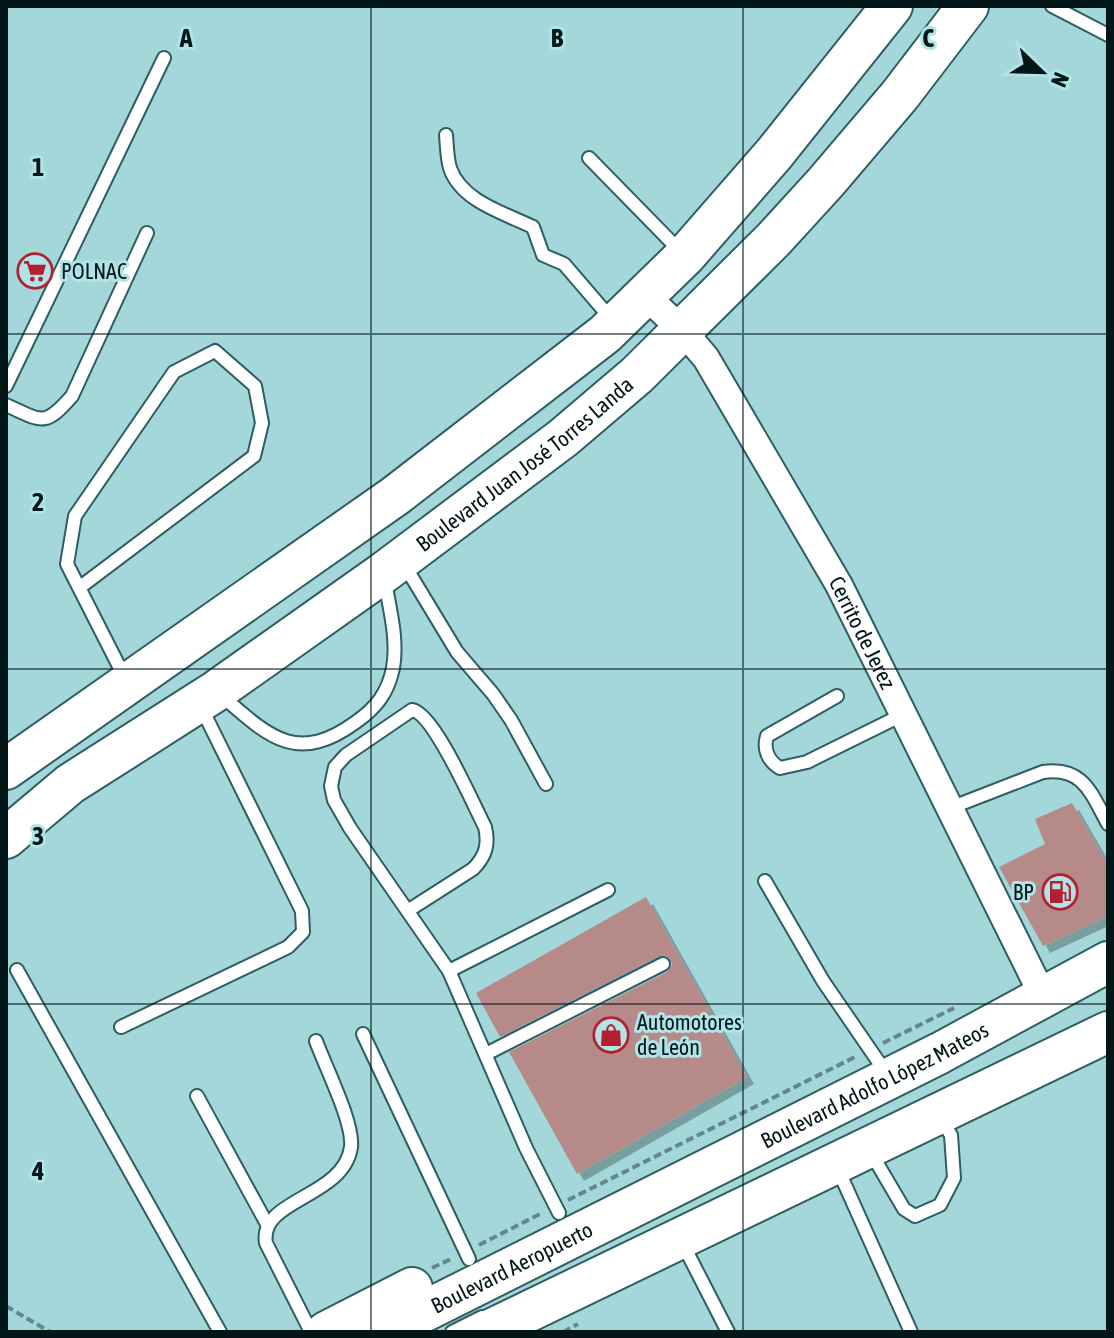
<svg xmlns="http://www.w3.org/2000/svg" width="1114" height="1338" viewBox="0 0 1114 1338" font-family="'Asap Condensed',sans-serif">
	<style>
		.building { fill: #b58a88; filter: url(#shadow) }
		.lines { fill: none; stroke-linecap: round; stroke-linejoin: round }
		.service-casing { stroke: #2d5e62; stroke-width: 16 }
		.minor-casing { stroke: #2d5e62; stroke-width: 30 }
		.primary-casing { stroke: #2d5e62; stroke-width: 44 }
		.path { stroke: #62888b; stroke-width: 4; stroke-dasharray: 8 4; stroke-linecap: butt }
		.service { stroke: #fff; stroke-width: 12 }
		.minor { stroke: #fff; stroke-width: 26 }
		.primary { stroke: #fff; stroke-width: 40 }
		.grid { fill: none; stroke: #031618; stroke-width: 2; stroke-opacity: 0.55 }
		.labels { text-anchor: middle; stroke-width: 6; stroke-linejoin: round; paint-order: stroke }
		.poi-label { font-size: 22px; fill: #031618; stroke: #b0e4e7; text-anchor: start }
		.street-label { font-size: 22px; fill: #031618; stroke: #b0e4e7 }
		.grid-label { font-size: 26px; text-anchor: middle; font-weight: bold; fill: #031618; stroke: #b0e4e7; stroke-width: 6; stroke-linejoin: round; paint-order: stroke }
	</style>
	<defs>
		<filter id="shadow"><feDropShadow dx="7" dy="7" stdDeviation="0" flood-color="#0004"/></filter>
	</defs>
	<rect width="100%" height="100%" fill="#a4d7da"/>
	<!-- building -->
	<g class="building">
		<polygon points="1072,803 1108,865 1108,916 1043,946 999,867 1045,844 1035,819"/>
		<polygon points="646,897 747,1077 577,1174 509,1052 667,972 672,965 671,959 664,955 659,956 500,1037 476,993"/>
	</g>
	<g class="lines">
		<defs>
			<g id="service">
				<polyline points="1052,6 1108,35"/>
				<path d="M 446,135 C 447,146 447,158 450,168 C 461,201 504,213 533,227 L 543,255 L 564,264 L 613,321"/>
				<polyline points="589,158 683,254"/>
				<polyline points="6,386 164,58"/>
				<path d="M 6,405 C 42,421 44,428 72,396 L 147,233"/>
				<polyline points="405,566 457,652 493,694 511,720 546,784"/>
				<polyline points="79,588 254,456 262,423 255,386 215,351 174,372 75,516 67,564 125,678"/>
				<path d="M 222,696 C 269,737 297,765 356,722 C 376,708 388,693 393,668 C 398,640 390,610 385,582"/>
				<path d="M 837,696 L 767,736 C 763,749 768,761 780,768 L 807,762 L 904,714"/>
				<path d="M 950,808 L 1043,772 C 1083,766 1091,793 1108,824"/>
				<polyline points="765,881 823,981 880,1064"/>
				<path d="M 409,910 L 473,869 C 486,856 489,844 485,827 C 473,804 434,713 412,710 L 346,755 L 335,767 L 331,786 L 334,800 L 350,828 L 449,971"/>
				<polyline points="17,970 220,1332"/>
				<polyline points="121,1027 288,947 303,932 302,911 200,705"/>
				<polyline points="363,1034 469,1259"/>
				<polyline points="486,1054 663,964"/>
				<polyline points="197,1096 267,1224"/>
				<polyline points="874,1158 904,1209 915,1216 940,1205 954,1178 951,1135 941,1120"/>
				<polyline points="841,1176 911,1332"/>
				<polyline points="559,1213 526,1148 449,971 608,890"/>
				<polyline points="688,1254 728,1332"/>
				<path d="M 311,1332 L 266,1243 C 258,1199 344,1198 351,1147 C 354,1123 325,1066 316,1041"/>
				<polyline points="452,1332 482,1317"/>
			</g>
			<g id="minor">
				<path id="s1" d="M 645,295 L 683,331 L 706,358 L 839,585 L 1043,996"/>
			</g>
			<g id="primary">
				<polyline points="6,769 395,496 605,334 685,256 774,154 892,6"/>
				<path id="s2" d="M 6,838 L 70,784 L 216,691 L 383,573 L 563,438 L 637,375 L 773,240 L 826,182 L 900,95 L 968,6"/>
				<polyline points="326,1332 412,1288"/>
				<path id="s3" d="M 383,1332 L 940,1053 L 1108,962"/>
				<polyline points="486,1332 1108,1032"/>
			</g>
		</defs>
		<!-- service casing -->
		<use href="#service" class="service-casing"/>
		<!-- minor casing -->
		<use href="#minor" class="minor-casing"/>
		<!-- primary casing -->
		<use href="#primary" class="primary-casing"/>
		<!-- path -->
		<g class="path">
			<polyline points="883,1043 954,1008"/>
			<polyline points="568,1200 857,1056"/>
			<polyline points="479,1245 542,1213"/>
			<polyline points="432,1268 453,1258"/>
			<polyline points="6,1306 50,1332"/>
			<polyline points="563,1332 578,1324"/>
		</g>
		<!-- service -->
		<use href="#service" class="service"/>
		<!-- minor -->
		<use href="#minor" class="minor"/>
		<!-- primary -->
		<use href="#primary" class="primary"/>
	</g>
	<!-- grid -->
	<path class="grid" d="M 371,6 L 371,1332M 743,6 L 743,1332M 6,334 L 1108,334M 6,669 L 1108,669M 6,1004 L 1108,1004"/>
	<!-- icons -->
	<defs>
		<symbol id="supermarket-ring" viewBox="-11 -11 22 22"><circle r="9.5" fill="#b0e4e7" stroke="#b32131" stroke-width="1.5"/><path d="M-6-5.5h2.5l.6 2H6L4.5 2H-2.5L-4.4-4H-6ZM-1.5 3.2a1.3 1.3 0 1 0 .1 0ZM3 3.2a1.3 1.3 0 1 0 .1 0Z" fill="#b32131"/></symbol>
		<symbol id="fuel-ring" viewBox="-11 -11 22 22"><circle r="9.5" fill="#b0e4e7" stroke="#b32131" stroke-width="1.5"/><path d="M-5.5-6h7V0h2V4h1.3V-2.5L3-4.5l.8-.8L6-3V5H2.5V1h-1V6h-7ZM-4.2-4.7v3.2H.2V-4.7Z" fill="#b32131"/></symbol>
		<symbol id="shop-ring" viewBox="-11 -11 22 22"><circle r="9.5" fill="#b0e4e7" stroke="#b32131" stroke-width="1.5"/><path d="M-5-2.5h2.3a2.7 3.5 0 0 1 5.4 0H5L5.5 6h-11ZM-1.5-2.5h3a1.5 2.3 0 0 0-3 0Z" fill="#b32131"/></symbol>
	</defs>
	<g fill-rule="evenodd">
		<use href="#supermarket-ring" x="15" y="251" width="40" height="40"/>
		<use href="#fuel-ring" x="1040" y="872" width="40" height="40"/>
		<use href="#shop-ring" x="591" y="1015" width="40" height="40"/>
	</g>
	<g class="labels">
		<!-- poi labels -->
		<g class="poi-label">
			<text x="61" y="279">POLNAC</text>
			<text x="1034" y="900" text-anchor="end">BP</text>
			<text x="637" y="1030">Automotores<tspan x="637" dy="25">de León</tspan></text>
		</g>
		<!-- street labels -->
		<g class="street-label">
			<text dy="8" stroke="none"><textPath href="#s2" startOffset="640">Boulevard Juan José Torres Landa</textPath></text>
			<text dy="8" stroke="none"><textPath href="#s1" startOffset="404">Cerrito de Jerez</textPath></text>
			<text dy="8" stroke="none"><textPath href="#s3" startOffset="550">Boulevard Adolfo López Mateos</textPath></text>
			<text dy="8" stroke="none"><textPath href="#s3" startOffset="144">Boulevard Aeropuerto</textPath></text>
		</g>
	</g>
	<g class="grid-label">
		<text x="186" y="47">A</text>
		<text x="557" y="47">B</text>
		<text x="928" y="47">C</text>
		<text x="38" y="176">1</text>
		<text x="38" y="511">2</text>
		<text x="38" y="845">3</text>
		<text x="38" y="1180">4</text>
	</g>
	<!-- border -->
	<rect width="1114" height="1338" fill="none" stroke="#031618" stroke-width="16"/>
	<!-- north arrow -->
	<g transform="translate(1042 72) rotate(113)" stroke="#b0e4e7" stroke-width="6" paint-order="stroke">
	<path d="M0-6L14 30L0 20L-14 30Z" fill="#031618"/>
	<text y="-12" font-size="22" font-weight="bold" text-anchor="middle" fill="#031618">N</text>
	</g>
</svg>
